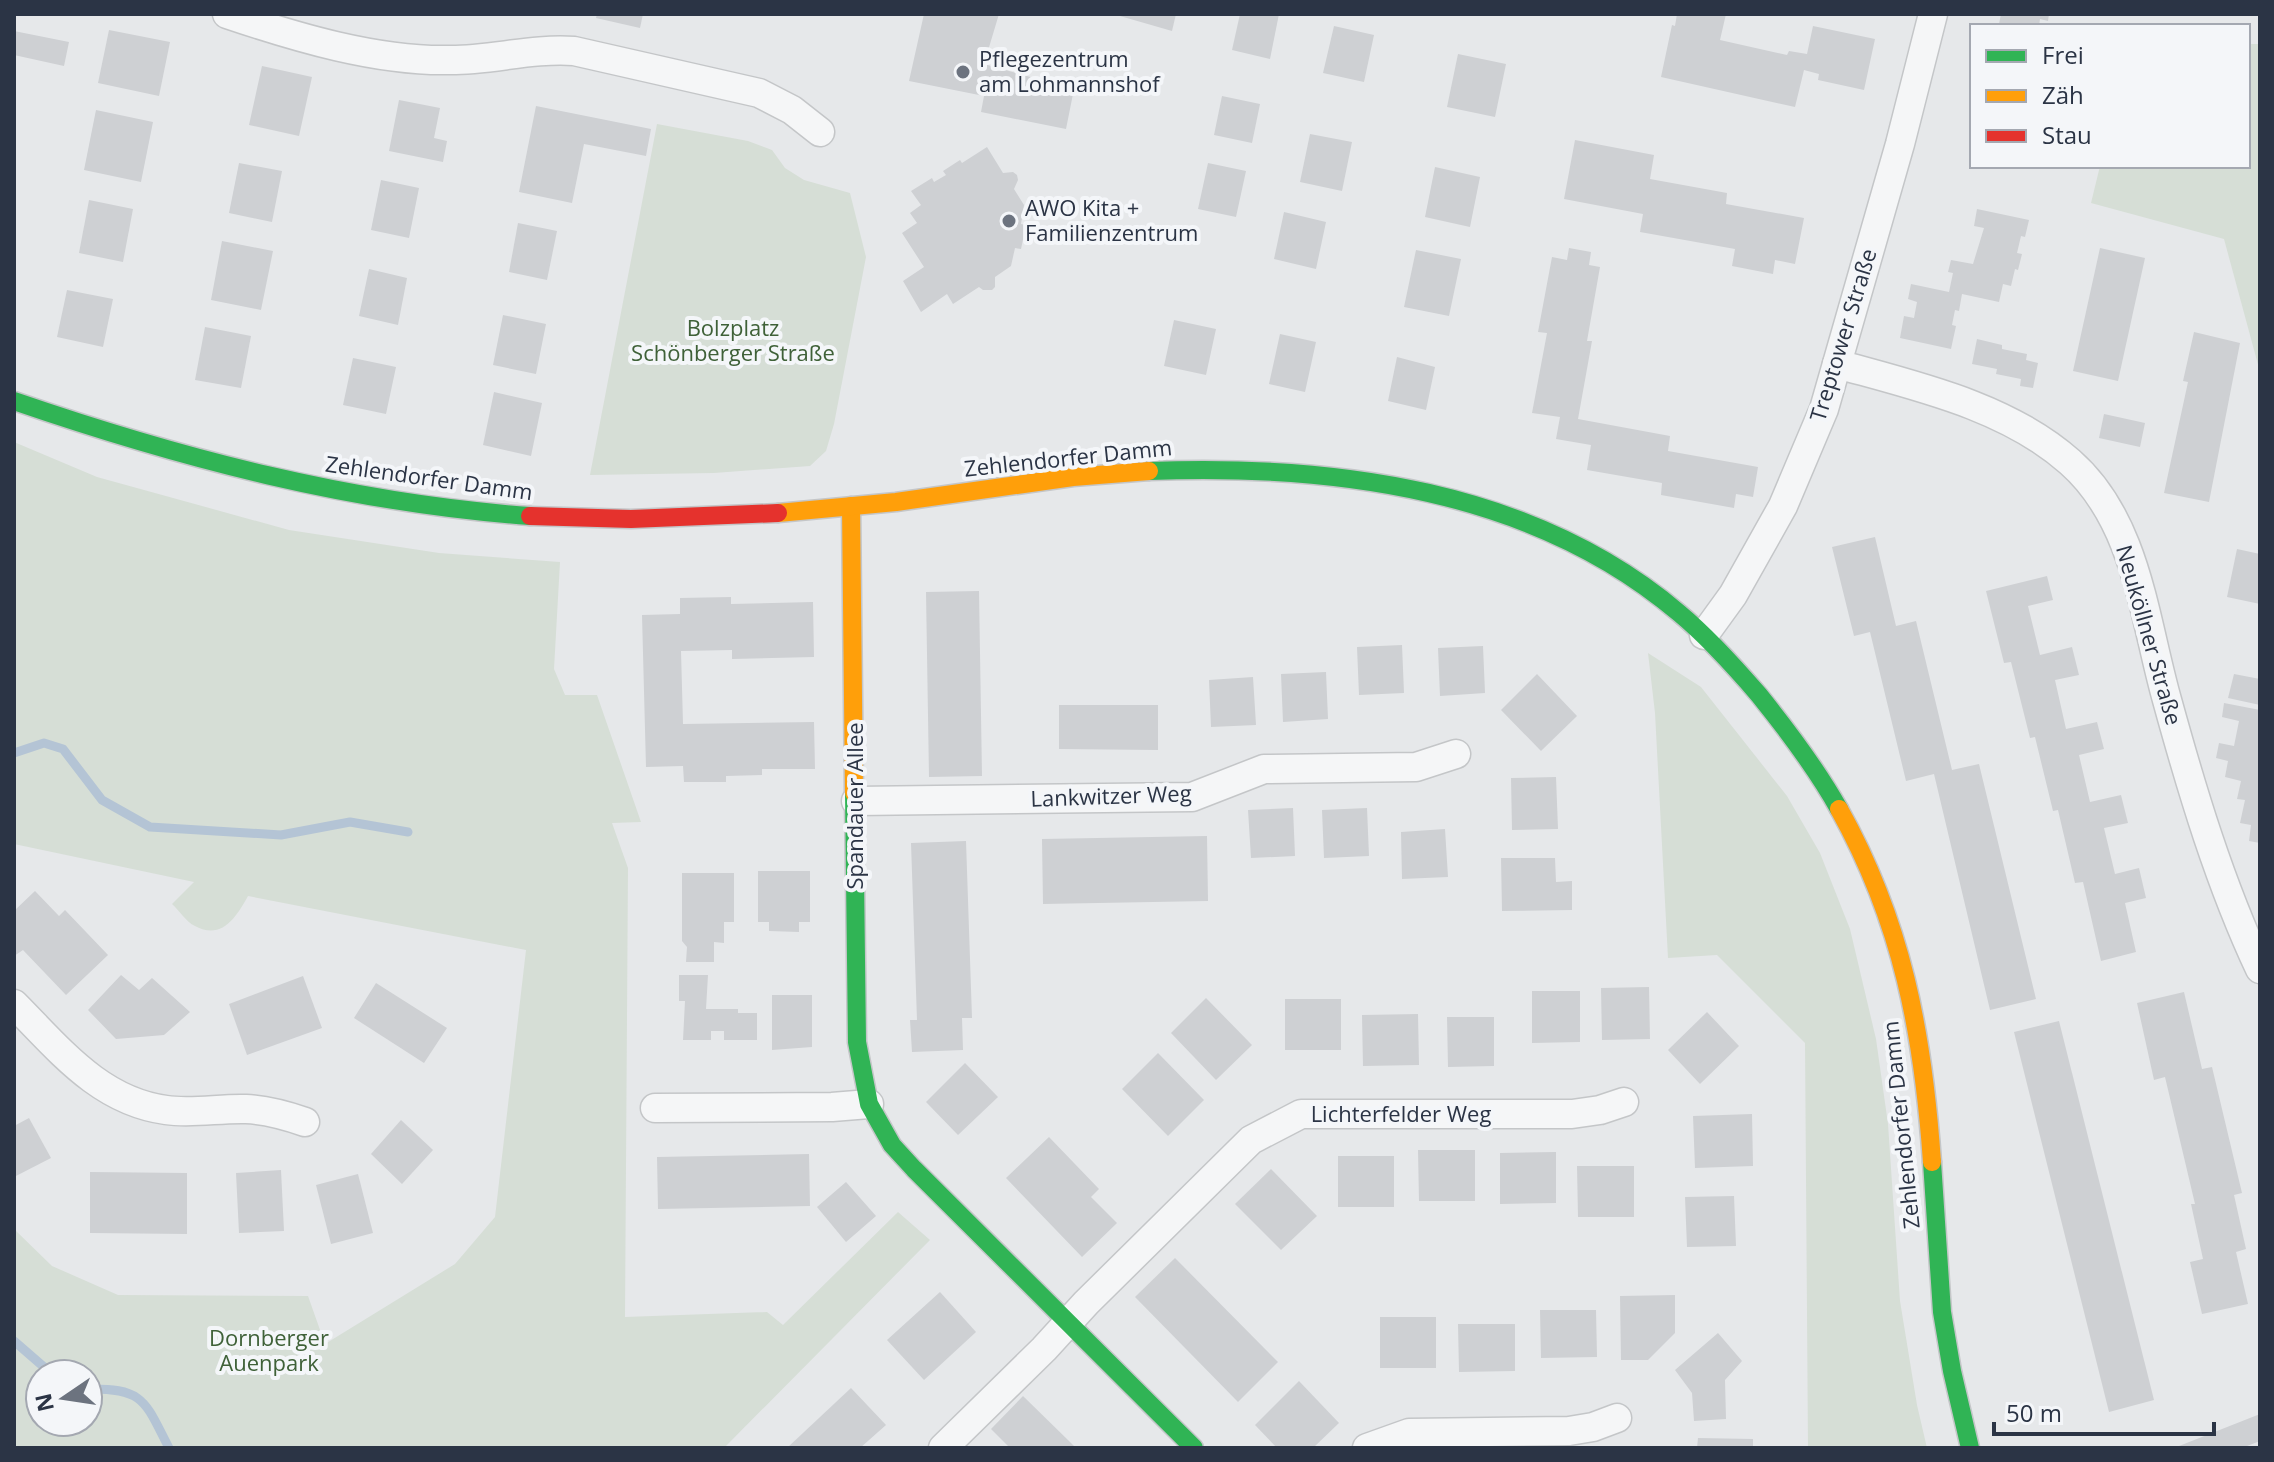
<svg xmlns="http://www.w3.org/2000/svg" width="2274" height="1462" viewBox="0 0 2274 1462" font-family="'Open Sans',sans-serif">
	<style>
		.green { fill: #d6ded6; fill-rule: evenodd }
		.lines { fill: none; stroke-linecap: round; stroke-linejoin: round }
		.stream { stroke: #b4c4d5; stroke-width: 9 }
		.building { fill: #ced0d3 }
		.street-casing { stroke: #c4c6c8; stroke-width: 31 }
		.fast-casing { stroke: #c4c6c8; stroke-width: 21 }
		.slow-casing { stroke: #c4c6c8; stroke-width: 21 }
		.jam-casing { stroke: #c4c6c8; stroke-width: 21 }
		.street { stroke: #f5f6f7; stroke-width: 28 }
		.fast { stroke: #30b455; stroke-width: 18 }
		.slow { stroke: #ff9f0a; stroke-width: 18 }
		.jam { stroke: #e5322d; stroke-width: 18 }
		.poi-dot { fill: #6c737f; stroke: #f4f6f9; stroke-width: 3 }
		.labels { text-anchor: middle; stroke-width: 8; stroke-linejoin: round; paint-order: stroke }
		.poi-label { font-size: 22px; fill: #2b3445; stroke: #f4f6f9; text-anchor: start }
		.park-label { font-size: 22px; fill: #3f6138; stroke: #f4f6f9 }
		.street-label { font-size: 22px; fill: #2b3445; stroke: #f4f6f9 }
	</style>
	<rect width="100%" height="100%" fill="#e6e8ea"/>
	<!-- green -->
	<g class="green">
		<polygon points="2248,44 2260,44 2260,372 2224,239 2091,203 2100,166 2248,166"/>
		<polygon points="657,124 748,141 772,150 785,168 804,180 850,193 866,257 834,424 826,451 810,466 714,473 590,475"/>
		<path d="M 14,442 L 97,477 L 289,530 L 439,553 L 560,562 L 554,669 L 565,695 L 597,695 L 641,822 L 612,823 L 628,868 L 625,1317 L 767,1312 L 783,1325 L 898,1212 L 930,1240 L 724,1448 L 14,1448 L 14,1229 L 52,1266 L 118,1295 L 308,1296 L 325,1344 L 455,1264 L 495,1217 L 526,950 L 248,896 C 237,916 222,941 195,926 C 186,922 179,910 172,904 L 194,882 L 14,844 ZM 88,1374 L 88,1422 L 40,1422 L 40,1374 Z"/>
		<polygon points="1648,653 1701,687 1787,796 1820,853 1850,929 1876,1039 1888,1124 1900,1301 1917,1405 1927,1448 1808,1448 1805,1043 1717,955 1668,958 1655,713"/>
	</g>
	<g class="lines">
		<!-- stream -->
		<g class="stream">
			<polyline points="14,753 44,743 63,749 102,800 150,827 281,835 350,822 408,832"/>
			<polyline points="14,1341 52,1374"/>
			<path d="M 88,1389 C 145,1388 145,1402 169,1448"/>
		</g>
	</g>
	<!-- building -->
	<g class="building">
		<polygon points="597,14 643,14 640,28 596,18"/>
		<polygon points="924,14 999,14 984,64 1074,89 1066,129 981,112 984,96 909,81"/>
		<polygon points="1113,14 1176,14 1172,31"/>
		<polygon points="1240,14 1279,14 1270,59 1232,50"/>
		<polygon points="1677,14 1726,14 1720,40 1787,55 1789,51 1807,54 1813,26 1875,39 1864,90 1818,80 1819,74 1804,70 1795,107 1661,77 1672,25 1675,26"/>
		<polygon points="2001,14 2049,14 2048,21 2040,19 2039,26 1999,24"/>
		<polygon points="1334,26 1374,35 1364,82 1323,73"/>
		<polygon points="109,30 170,42 159,96 98,83"/>
		<polygon points="14,31 69,42 64,66 14,55"/>
		<polygon points="1458,54 1506,64 1495,117 1447,107"/>
		<polygon points="262,66 312,77 299,136 249,125"/>
		<polygon points="1222,96 1260,104 1252,143 1214,135"/>
		<polygon points="399,100 440,108 434,138 447,141 443,162 389,151"/>
		<polygon points="536,106 651,129 646,156 584,144 572,203 519,192"/>
		<polygon points="96,110 153,122 141,182 84,170"/>
		<polygon points="1310,134 1352,142 1342,191 1300,182"/>
		<polygon points="1575,140 1654,155 1650,179 1727,193 1726,204 1804,218 1795,264 1775,260 1773,274 1732,266 1735,249 1640,232 1643,214 1564,199"/>
		<polygon points="987,147 1003,173 1013,172 1017,175 1018,180 1014,189 1024,205 1021,224 1026,225 1021,249 1015,248 1011,266 995,277 995,287 992,290 983,290 979,287 953,304 947,294 921,312 903,281 924,267 902,233 917,223 910,213 921,205 911,191 932,178 934,182 946,175 943,171 960,160 962,163"/>
		<polygon points="239,163 282,171 272,222 229,213"/>
		<polygon points="1208,163 1246,171 1236,217 1198,209"/>
		<polygon points="1435,167 1480,177 1470,227 1425,217"/>
		<polygon points="381,180 419,188 409,238 371,230"/>
		<polygon points="89,200 133,209 123,262 79,253"/>
		<polygon points="1977,209 2029,220 2025,237 2021,236 2017,253 2022,254 2018,270 2015,269 2011,286 2003,284 1999,302 1962,294 1959,311 1955,310 1952,325 1956,326 1951,349 1900,338 1904,316 1914,318 1917,302 1908,299 1911,284 1949,292 1953,273 1948,272 1951,260 1973,264 1984,228 1974,226"/>
		<polygon points="1284,212 1326,222 1316,269 1274,259"/>
		<polygon points="518,223 557,231 547,280 509,272"/>
		<polygon points="222,241 273,251 261,310 211,300"/>
		<polygon points="1569,248 1591,252 1589,265 1600,267 1587,341 1592,341 1578,419 1670,436 1668,451 1758,467 1753,497 1736,494 1734,508 1661,495 1662,483 1587,470 1591,445 1556,439 1560,417 1532,413 1547,333 1538,332 1552,257 1567,260"/>
		<polygon points="2100,248 2145,258 2118,381 2073,371"/>
		<polygon points="1416,250 1461,259 1449,316 1404,307"/>
		<polygon points="369,269 407,278 398,325 359,316"/>
		<polygon points="67,290 113,299 103,347 57,337"/>
		<polygon points="503,315 546,324 536,374 493,365"/>
		<polygon points="1174,320 1216,329 1206,375 1164,366"/>
		<polygon points="205,327 251,336 241,388 195,380"/>
		<polygon points="2194,332 2240,343 2209,502 2164,493 2188,382 2183,381"/>
		<polygon points="1280,334 1316,342 1305,392 1269,384"/>
		<polygon points="1977,339 2002,345 2002,349 2027,354 2026,360 2038,363 2033,388 2020,386 2021,379 1996,374 1997,369 1972,364"/>
		<polygon points="1397,357 1435,367 1426,410 1388,401"/>
		<polygon points="353,358 396,367 386,414 343,405"/>
		<polygon points="494,392 542,403 531,456 483,445"/>
		<polygon points="2104,414 2145,423 2140,447 2099,438"/>
		<polygon points="1875,537 1896,626 1916,621 1952,770 1979,764 2036,999 1990,1010 1934,774 1906,781 1870,632 1854,636 1832,547"/>
		<polygon points="2237,549 2260,554 2260,604 2227,597"/>
		<polygon points="2047,576 2053,600 2028,606 2040,655 2072,647 2079,675 2055,680 2066,729 2097,722 2104,749 2079,755 2090,802 2121,795 2128,823 2104,828 2115,874 2139,868 2146,898 2125,903 2136,952 2101,961 2083,882 2075,883 2058,810 2053,811 2035,737 2030,738 2011,662 2004,663 1986,591"/>
		<polygon points="979,591 982,776 929,777 926,592"/>
		<polygon points="731,597 731,604 813,602 814,657 732,659 732,650 681,651 683,724 814,722 815,769 762,769 762,775 726,776 726,782 684,782 683,766 646,767 642,615 680,614 680,598"/>
		<polygon points="1402,645 1404,693 1359,695 1357,647"/>
		<polygon points="1483,646 1485,693 1440,696 1438,648"/>
		<polygon points="1326,672 1328,719 1283,722 1281,674"/>
		<polygon points="1537,674 1577,716 1541,751 1501,710"/>
		<polygon points="2234,674 2260,679 2260,705 2228,698"/>
		<polygon points="1253,677 1256,725 1211,727 1209,680"/>
		<polygon points="2224,703 2260,710 2260,843 2249,841 2251,825 2240,823 2245,800 2237,799 2241,781 2225,777 2228,761 2216,758 2219,743 2234,746 2239,721 2222,717"/>
		<polygon points="1059,705 1158,705 1158,750 1059,749"/>
		<polygon points="1556,777 1558,829 1512,830 1511,778"/>
		<polygon points="1293,808 1295,856 1251,858 1248,810"/>
		<polygon points="1367,808 1369,856 1324,858 1322,810"/>
		<polygon points="1445,829 1448,877 1402,879 1401,832"/>
		<polygon points="1207,836 1208,901 1043,904 1042,839"/>
		<polygon points="966,841 972,1018 962,1018 963,1050 912,1052 910,1020 917,1020 911,843"/>
		<polygon points="1501,858 1555,858 1556,882 1572,881 1572,910 1502,911"/>
		<polygon points="758,871 810,871 810,922 799,922 799,932 769,931 769,922 758,922"/>
		<polygon points="682,873 734,873 734,922 724,922 724,943 714,942 714,962 686,962 687,947 682,941"/>
		<polygon points="35,891 59,916 65,910 108,955 66,995 23,950 14,956 14,911"/>
		<polygon points="121,975 139,990 152,978 190,1012 164,1035 116,1039 88,1010"/>
		<polygon points="679,975 708,975 706,1009 738,1009 738,1013 757,1013 757,1040 724,1040 724,1031 711,1031 711,1040 683,1040 685,1001 679,1001"/>
		<polygon points="303,976 322,1028 247,1055 229,1004"/>
		<polygon points="376,983 447,1028 424,1063 354,1018"/>
		<polygon points="1649,987 1650,1039 1602,1040 1601,988"/>
		<polygon points="1532,991 1580,991 1580,1042 1532,1043"/>
		<polygon points="2184,992 2202,1069 2212,1067 2242,1193 2234,1195 2246,1249 2236,1252 2248,1304 2202,1314 2190,1262 2203,1259 2191,1204 2195,1204 2165,1077 2154,1080 2137,1003"/>
		<polygon points="772,995 812,995 812,1047 772,1050"/>
		<polygon points="1206,998 1252,1045 1216,1080 1171,1033"/>
		<rect x="1285" y="999" width="56" height="51"/>
		<polygon points="1707,1012 1739,1046 1700,1084 1668,1050"/>
		<polygon points="1418,1014 1419,1065 1363,1066 1362,1015"/>
		<polygon points="1447,1017 1494,1017 1494,1066 1448,1067"/>
		<polygon points="2059,1021 2154,1400 2109,1412 2014,1032"/>
		<polygon points="1158,1053 1204,1100 1168,1136 1122,1089"/>
		<polygon points="965,1063 998,1097 958,1135 926,1102"/>
		<polygon points="1752,1114 1753,1166 1695,1168 1693,1116"/>
		<polygon points="29,1118 51,1158 14,1177 14,1126"/>
		<polygon points="401,1120 433,1150 402,1184 371,1154"/>
		<polygon points="1049,1137 1099,1189 1091,1197 1117,1223 1082,1257 1006,1178"/>
		<polygon points="1418,1150 1475,1150 1475,1201 1419,1201"/>
		<polygon points="1556,1152 1556,1203 1500,1204 1500,1153"/>
		<polygon points="809,1154 810,1206 658,1209 657,1157"/>
		<rect x="1338" y="1156" width="56" height="51"/>
		<polygon points="1577,1166 1634,1166 1634,1217 1578,1217"/>
		<polygon points="1271,1169 1317,1216 1281,1250 1235,1204"/>
		<polygon points="281,1170 284,1231 239,1233 236,1173"/>
		<polygon points="90,1172 187,1173 187,1234 90,1233"/>
		<polygon points="358,1174 373,1233 331,1244 316,1185"/>
		<polygon points="846,1182 876,1216 846,1242 817,1207"/>
		<polygon points="1734,1196 1736,1246 1687,1247 1685,1197"/>
		<polygon points="1175,1258 1278,1362 1238,1402 1135,1297"/>
		<polygon points="940,1292 976,1332 924,1380 887,1340"/>
		<polygon points="1675,1295 1675,1333 1648,1360 1621,1360 1620,1296"/>
		<polygon points="1540,1310 1596,1310 1597,1357 1541,1358"/>
		<rect x="1380" y="1317" width="56" height="51"/>
		<polygon points="1458,1324 1515,1324 1515,1371 1459,1372"/>
		<polygon points="1718,1333 1742,1361 1725,1380 1726,1419 1694,1421 1692,1393 1675,1370"/>
		<polygon points="1299,1381 1339,1423 1313,1448 1277,1448 1255,1425"/>
		<polygon points="851,1388 886,1425 860,1448 787,1448"/>
		<polygon points="1023,1396 1070,1442 1076,1448 1010,1448 991,1429"/>
		<polygon points="2260,1414 2260,1441 2242,1448 2174,1448"/>
		<polygon points="1698,1438 1753,1439 1753,1448 1697,1448"/>
	</g>
	<g class="lines">
		<defs>
			<g id="street">
				<path d="M 227,14 C 295,37 378,62 451,60 C 492,60 533,48 574,51 L 759,93 L 792,110 L 820,132"/>
				<path d="M 1837,364 C 1916,386 2007,406 2070,462 C 2137,521 2144,619 2167,700 C 2192,791 2220,884 2260,969"/>
				<polyline points="1704,635 1733,595 1783,506 1824,409 1900,144 1933,14"/>
				<polyline points="856,801 1192,797 1264,769 1416,767 1456,754"/>
				<path d="M 14,1004 C 59,1049 99,1101 166,1110 C 192,1114 220,1108 246,1109 C 267,1110 285,1115 305,1122"/>
				<polyline points="655,1108 832,1107 869,1104"/>
				<polyline points="943,1448 1044,1349 1086,1303 1251,1140 1301,1114 1572,1114 1600,1110 1624,1102"/>
				<polyline points="1367,1448 1409,1433 1569,1431 1593,1427 1617,1418"/>
			</g>
			<g id="fast">
				<path d="M 14,401 C 183,459 351,503 530,516"/>
				<path d="M 1149,471 C 1333,464 1533,489 1679,613 C 1708,637 1734,666 1759,695 C 1788,731 1816,768 1839,809"/>
				<polyline points="854,793 857,1042 869,1104 892,1145 914,1169 1194,1448"/>
				<polyline points="1932,1162 1942,1312 1952,1371 1970,1448"/>
			</g>
			<g id="slow">
				<polyline points="851,506 854,793"/>
				<polyline points="778,513 896,502 1073,477 1149,471"/>
				<path d="M 1839,809 C 1902,922 1923,1033 1932,1162"/>
			</g>
			<polyline id="jam" points="530,516 631,519 778,513"/>
		</defs>
		<!-- street casing -->
		<use href="#street" class="street-casing"/>
		<!-- fast casing -->
		<use href="#fast" class="fast-casing"/>
		<!-- slow casing -->
		<use href="#slow" class="slow-casing"/>
		<!-- jam casing -->
		<use href="#jam" class="jam-casing"/>
		<!-- street -->
		<use href="#street" class="street"/>
		<!-- fast -->
		<use href="#fast" class="fast"/>
		<!-- slow -->
		<use href="#slow" class="slow"/>
		<!-- jam -->
		<use href="#jam" class="jam"/>
	</g>
	<!-- markers -->
	<g class="poi-dot">
		<circle cx="963" cy="72" r="8"/>
		<circle cx="1009" cy="221" r="8"/>
	</g>
	<g class="labels">
		<!-- poi labels -->
		<g class="poi-label">
			<text x="979" y="67">Pflegezentrum<tspan x="979" dy="25">am Lohmannshof</tspan></text>
			<text x="1025" y="216">AWO Kita +<tspan x="1025" dy="25">Familienzentrum</tspan></text>
		</g>
		<!-- park labels -->
		<g class="park-label">
			<text x="733" y="336">Bolzplatz<tspan x="733" dy="25">Schönberger Straße</tspan></text>
			<text x="269" y="1346">Dornberger<tspan x="269" dy="25">Auenpark</tspan></text>
		</g>
		<!-- street labels -->
		<g class="street-label">
			<text transform="translate(1843 335) rotate(-73)" y="8">Treptower Straße</text>
			<text transform="translate(1068 458) rotate(-6)" y="8">Zehlendorfer Damm</text>
			<text transform="translate(429 478) rotate(8)" y="8">Zehlendorfer Damm</text>
			<text transform="translate(2149 635) rotate(74)" y="8">Neuköllner Straße</text>
			<text transform="translate(1111 796) rotate(-2)" y="8">Lankwitzer Weg</text>
			<text transform="translate(855 806) rotate(-90)" y="8">Spandauer Allee</text>
			<text x="1401" y="1122">Lichterfelder Weg</text>
			<text transform="translate(1901 1125) rotate(-96)" y="8">Zehlendorfer Damm</text>
		</g>
	</g>
	<!-- border -->
	<rect width="2274" height="1462" fill="none" stroke="#2b3445" stroke-width="32"/>
	<!-- legend -->
	<rect x="1970" y="24" width="280" height="144" fill="#f4f6f9" stroke="#a4a8b1" stroke-width="2"/>
	<rect x="1986" y="50" width="40" height="12" fill="#30b455" stroke="#a4a8b1" stroke-width="2"/>
	<text x="2042" y="64" font-size="24" fill="#2b3445">Frei</text>
	<rect x="1986" y="90" width="40" height="12" fill="#ff9f0a" stroke="#a4a8b1" stroke-width="2"/>
	<text x="2042" y="104" font-size="24" fill="#2b3445">Zäh</text>
	<rect x="1986" y="130" width="40" height="12" fill="#e5322d" stroke="#a4a8b1" stroke-width="2"/>
	<text x="2042" y="144" font-size="24" fill="#2b3445">Stau</text>
	<!-- north arrow -->
	<g transform="translate(64 1398) rotate(257)"><circle r="38" fill="#f4f6f9" stroke="#a4a8b1" stroke-width="2"/>
	<path d="M0-6L14 30L0 20L-14 30Z" fill="#6c737f"/>
	<text y="-12" font-size="22" font-weight="bold" text-anchor="middle" fill="#2b3445">N</text>
	</g>
	<!-- scale -->
	<path d="M1994 1422v12h220v-12" fill="none" stroke="#2b3445" stroke-width="4"/>
	<text x="2006" y="1422" font-size="24" fill="#2b3445" stroke="#f4f6f9" stroke-width="6" paint-order="stroke">50 m</text>
</svg>
